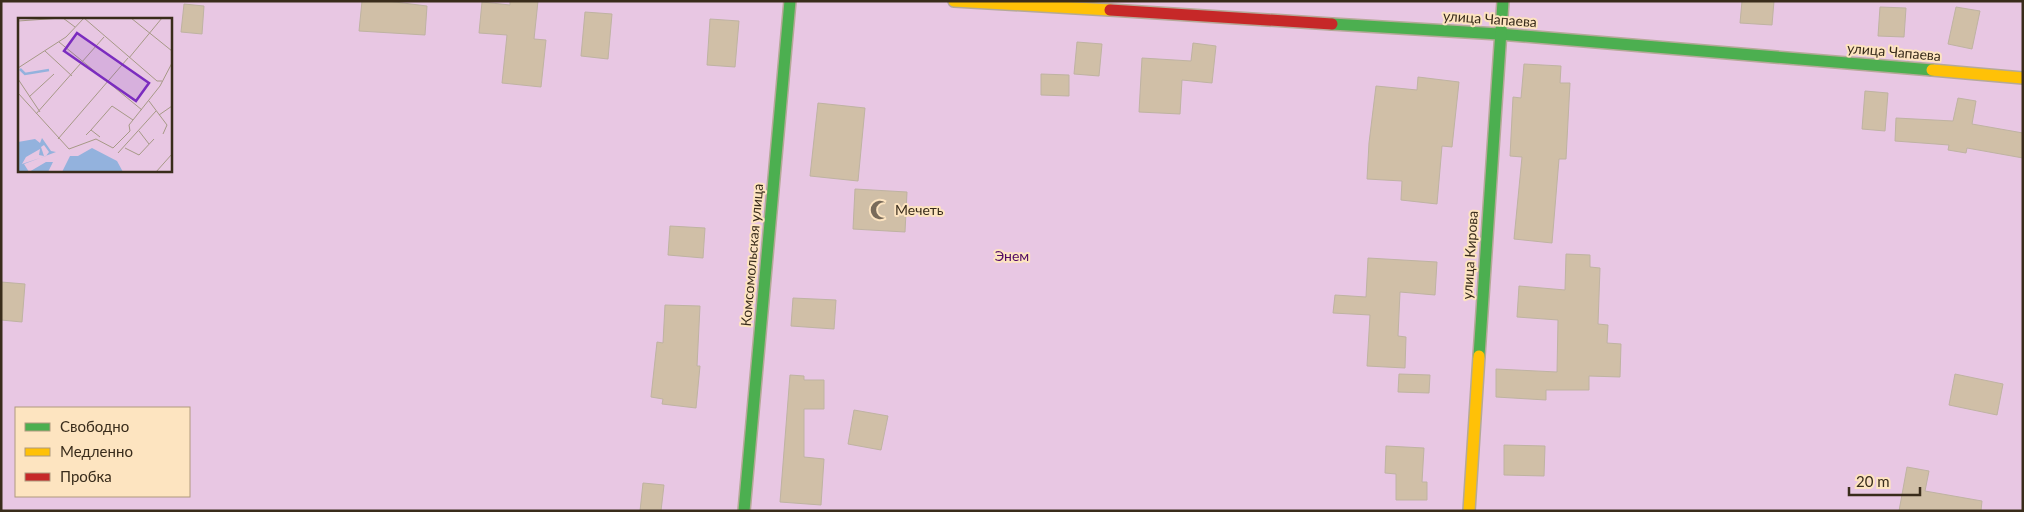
<svg xmlns="http://www.w3.org/2000/svg" width="2024" height="512" viewBox="0 0 2024 512" font-family="Lato,sans-serif">
	<style>
		.green { fill: #e8c7e3; fill-rule: evenodd }
		.building { fill: #d0bfa7; stroke: #bfb3a2 }
		.lines { fill: none; stroke-linecap: round; stroke-linejoin: round }
		.fast-casing { stroke: #b5a998; stroke-width: 14 }
		.slow-casing { stroke: #b5a998; stroke-width: 14 }
		.jam-casing { stroke: #b5a998; stroke-width: 14 }
		.fast { stroke: #4caf50; stroke-width: 11 }
		.slow { stroke: #ffc107; stroke-width: 11 }
		.jam { stroke: #c62828; stroke-width: 11 }
		.labels { text-anchor: middle; stroke-width: 4; stroke-linejoin: round; paint-order: stroke }
		.street-label { font-size: 14px; fill: #392c1b; stroke: #fde4c0 }
		.poi-label { font-size: 14px; fill: #392c1b; stroke: #fde4c0; text-anchor: start }
		.park-label { font-size: 14px; fill: #500964; stroke: #fde4c0 }
		.inset-river { fill: none; stroke: #93b2dd; stroke-width: 2.5 }
		.inset-road { fill: none; stroke: #a69986; stroke-width: 1 }
		.view { fill: #7b2cbf; fill-opacity: 0.15; stroke: #7b2cbf; stroke-width: 2.5 }
		.inset-edge { fill: none; stroke: #392c1b; stroke-width: 2.5 }
	</style>
	<rect width="100%" height="100%" fill="#efe1ce"/>
	<!-- green -->
	<path class="green" d="M 1,1 L 2023,1 L 2023,511 L 1,511 ZM 19,19 L 170,19 L 170,170 L 19,170 ZM 16,408 L 189,408 L 189,496 L 16,496 Z"/>
	<!-- building -->
	<g class="building">
		<polygon points="362,1 387,1 427,6 425,35 359,31"/>
		<polygon points="510,1 538,1 534,39 546,40 541,87 502,83 507,35 479,33 482,2 510,5"/>
		<polygon points="1742,1 1774,1 1772,25 1740,23"/>
		<polygon points="184,4 204,6 202,34 181,32"/>
		<polygon points="1880,7 1906,8 1904,37 1878,36"/>
		<polygon points="1956,7 1980,11 1972,49 1948,44"/>
		<polygon points="585,12 612,14 608,59 581,56"/>
		<polygon points="710,19 739,21 735,67 707,65"/>
		<polygon points="1077,42 1102,44 1099,76 1074,74"/>
		<polygon points="1193,43 1216,46 1212,83 1182,80 1180,114 1139,112 1142,58 1191,61"/>
		<polygon points="1524,64 1561,66 1560,83 1570,83 1566,159 1559,159 1552,243 1514,239 1522,157 1510,156 1513,97 1521,98"/>
		<polygon points="1041,74 1069,75 1069,96 1041,95"/>
		<polygon points="1418,77 1459,82 1452,147 1442,146 1437,204 1401,200 1402,181 1367,179 1369,143 1376,86 1417,90"/>
		<polygon points="1865,91 1888,93 1885,131 1862,129"/>
		<polygon points="1958,98 1976,101 1972,124 2023,133 2023,158 1967,148 1966,153 1948,150 1949,145 1895,141 1896,118 1953,121"/>
		<polygon points="818,103 865,108 858,181 810,176"/>
		<polygon points="855,189 907,192 905,232 853,229"/>
		<polygon points="670,226 705,228 703,258 668,255"/>
		<polygon points="1566,254 1590,255 1590,267 1600,268 1598,324 1608,325 1607,343 1621,344 1620,377 1589,376 1589,390 1546,390 1546,400 1496,397 1496,369 1557,372 1558,320 1517,317 1519,286 1565,290"/>
		<polygon points="1368,258 1437,262 1435,295 1400,292 1398,336 1406,337 1405,368 1367,366 1370,315 1333,313 1335,295 1366,297"/>
		<polygon points="1,282 25,284 22,322 1,320"/>
		<polygon points="793,298 836,300 834,329 791,326"/>
		<polygon points="665,305 700,306 697,366 700,366 696,408 662,404 663,399 651,397 657,342 663,343"/>
		<polygon points="1399,374 1430,375 1429,393 1398,392"/>
		<polygon points="1955,374 2003,384 1997,415 1949,405"/>
		<polygon points="790,375 804,376 804,380 824,380 824,409 804,409 804,457 824,459 821,505 780,502"/>
		<polygon points="854,410 888,416 881,450 848,444"/>
		<polygon points="1504,445 1545,446 1544,476 1504,475"/>
		<polygon points="1386,446 1424,448 1422,482 1427,482 1427,500 1396,500 1396,474 1385,473"/>
		<polygon points="1907,467 1929,471 1925,491 1982,501 1981,511 1899,511"/>
		<polygon points="643,483 664,485 661,511 640,511"/>
	</g>
	<g class="lines">
		<defs>
			<g id="fast">
				<polyline points="1332,24 1499,34 1932,70"/>
				<polyline points="1479,356 1503,1"/>
				<polyline points="744,511 790,1"/>
			</g>
			<g id="slow">
				<polyline points="954,1 1110,10"/>
				<polyline points="1932,70 2023,78"/>
				<polyline points="1469,511 1479,356"/>
			</g>
			<polyline id="jam" points="1110,10 1332,24"/>
		</defs>
		<!-- fast casing -->
		<use href="#fast" class="fast-casing"/>
		<!-- slow casing -->
		<use href="#slow" class="slow-casing"/>
		<!-- jam casing -->
		<use href="#jam" class="jam-casing"/>
		<!-- fast -->
		<use href="#fast" class="fast"/>
		<!-- slow -->
		<use href="#slow" class="slow"/>
		<!-- jam -->
		<use href="#jam" class="jam"/>
	</g>
	<!-- icons -->
	<defs>
		<symbol id="mosque-bare" viewBox="-9 -9 18 18"><path d="M3.5-4.9A6 6 0 1 0 3.5 4.9A5 5 0 1 1 3.5-4.9Z" fill="#796b5a" stroke="#fde4c0" stroke-width="2.5" paint-order="stroke"/></symbol>
	</defs>
	<g fill-rule="evenodd">
		<use href="#mosque-bare" x="866" y="196" width="28" height="28"/>
	</g>
	<g class="labels">
		<!-- street labels -->
		<g class="street-label">
			<text transform="translate(1490 19) rotate(4)" y="5">улица Чапаева</text>
			<text transform="translate(1894 52) rotate(5)" y="5">улица Чапаева</text>
			<text transform="translate(752 255) rotate(-85)" y="5">Комсомольская улица</text>
			<text transform="translate(1470 255) rotate(-86)" y="5">улица Кирова</text>
		</g>
		<!-- poi labels -->
		<g class="poi-label">
			<text x="895" y="215">Мечеть</text>
		</g>
		<!-- park labels -->
		<g class="park-label">
			<text x="1012" y="261">Энем</text>
		</g>
	</g>
	<!-- overview -->
	<g transform="translate(18 18)">
		<rect width="154" height="154" fill="#efe1ce"/>
		<path d="M 0,0 L 154,0 L 154,154 L 0,154 Z" fill="#e8c7e3"/>
		<path d="M 24,120 L 33,133 L 38,134 L 6,146 L 11,154 L 0,154 L 0,124 L 17,121 L 22,125 ZM 26,127 L 31,134 L 28,138 L 4,146 L 8,139 L 22,131 L 21,137 L 26,138 L 23,129 ZM 74,130 L 99,143 L 105,154 L 44,154 L 52,138 L 60,138 ZM 28,144 L 35,144 L 30,154 L 11,154 Z" fill="#93b2dd" fill-rule="evenodd"/>
		<path class="inset-river" d="M 2,51 L 7,56 L 31,52"/>
		<path class="inset-road" d="M 45,0 L 57,9M 66,0 L 139,63 L 144,63M 113,0 L 154,33M 0,3 L 44,0M 41,24 L 124,92M 27,33 L 54,58M 111,40 L 144,0M 0,50 L 48,19 L 66,0M 0,61 L 22,94M 0,75 L 51,131 L 78,121 L 95,130 L 112,113 L 111,107 L 142,68 L 154,45M 11,79 L 36,56M 131,83 L 149,107 L 145,116M 18,96 L 86,19M 141,97 L 154,88M 73,112 L 94,88 L 115,102M 121,113 L 131,126M 68,117 L 73,112 L 82,119M 40,121 L 110,40M 107,130 L 121,137 L 136,121M 100,135 L 138,93M 138,154 L 154,136"/>
		<path class="view" d="M 59,15 L 131,65 L 118,83 L 46,33 Z"/>
		<rect width="154" height="154" class="inset-edge"/>
	</g>
	<!-- border -->
	<rect width="2024" height="512" fill="none" stroke="#392c1b" stroke-width="5"/>
	<!-- legend -->
	<rect x="15" y="407" width="175" height="90" fill="#fde4c0" stroke="#af9a7e"/>
	<rect x="25" y="423" width="25" height="8" fill="#4caf50" stroke="#af9a7e"/>
	<text x="60" y="432" font-size="15" fill="#392c1b">Свободно</text>
	<rect x="25" y="448" width="25" height="8" fill="#ffc107" stroke="#af9a7e"/>
	<text x="60" y="457" font-size="15" fill="#392c1b">Медленно</text>
	<rect x="25" y="473" width="25" height="8" fill="#c62828" stroke="#af9a7e"/>
	<text x="60" y="482" font-size="15" fill="#392c1b">Пробка</text>
	<!-- scale -->
	<path d="M1849 487v8h71v-8" fill="none" stroke="#392c1b" stroke-width="2.5"/>
	<text x="1856" y="487" font-size="15" fill="#392c1b" stroke="#fde4c0" stroke-width="4" paint-order="stroke">20 m</text>
</svg>
